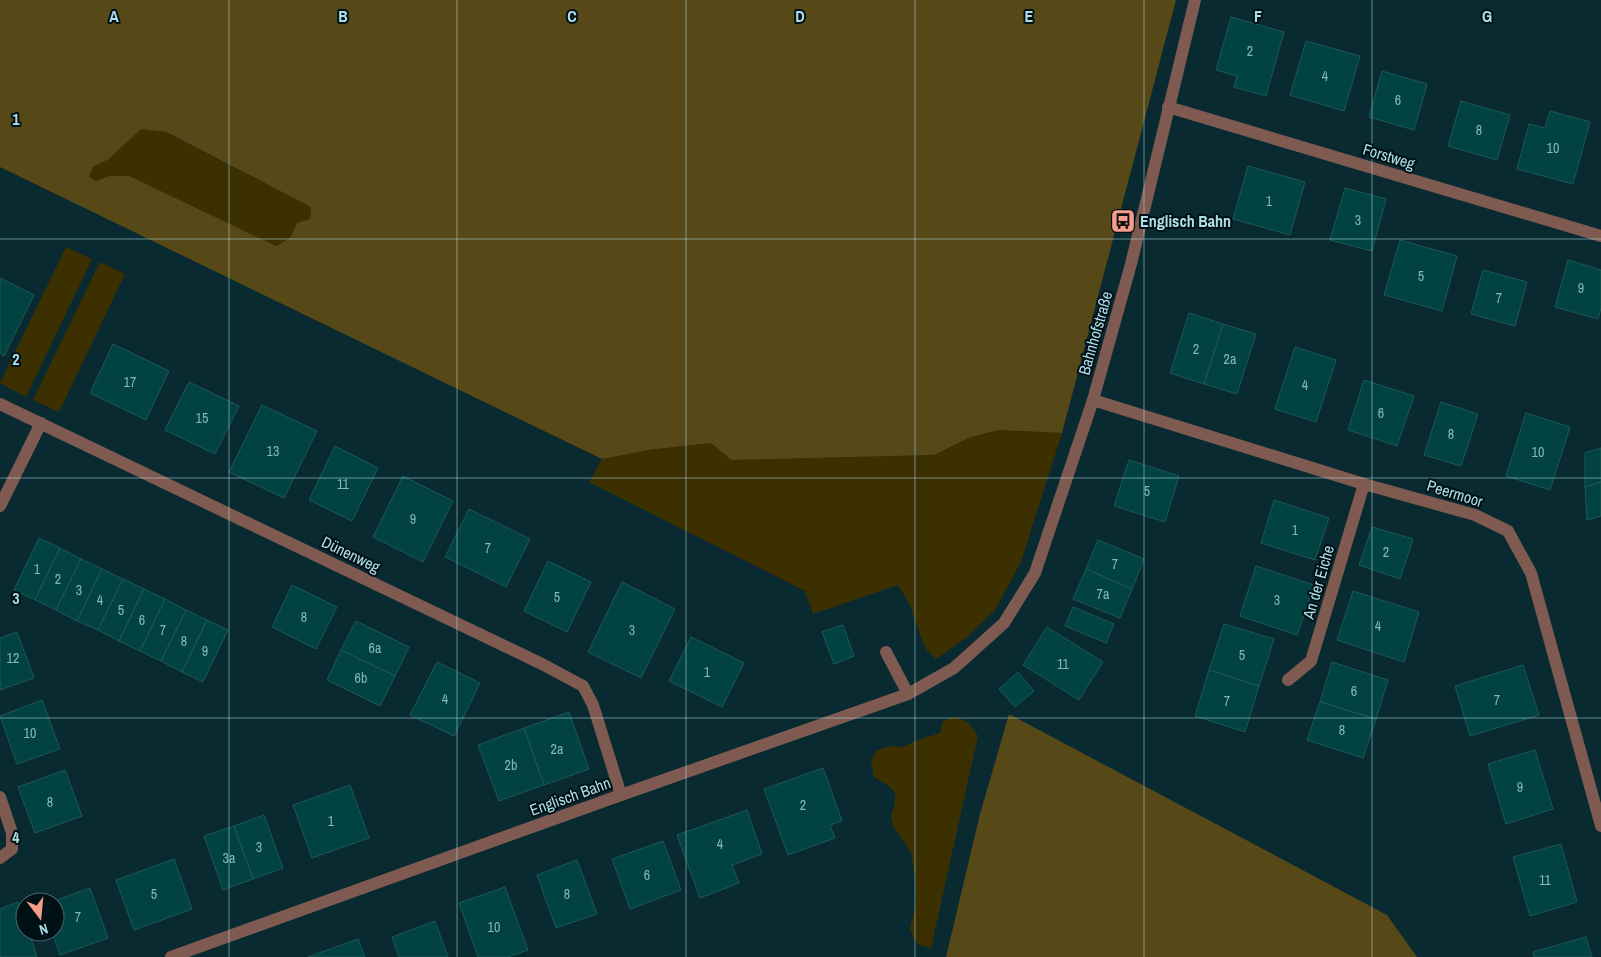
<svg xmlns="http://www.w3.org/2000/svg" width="1601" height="957" viewBox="0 0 1601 957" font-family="'Archivo Narrow',sans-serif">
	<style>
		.green { fill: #3d3000 }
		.forest { fill: #574817; fill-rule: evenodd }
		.building { fill: #004341; stroke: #1e5957 }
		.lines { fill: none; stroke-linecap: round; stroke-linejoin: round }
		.lane { stroke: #7f5a51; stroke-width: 12 }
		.street { stroke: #7f5a51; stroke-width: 12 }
		.grid { fill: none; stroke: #b0dee8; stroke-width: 1; stroke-opacity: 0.55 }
		.labels { text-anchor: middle; stroke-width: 4; stroke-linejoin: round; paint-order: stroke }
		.number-label { font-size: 14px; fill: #84b7be }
		.street-label { font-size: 16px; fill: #b0dee8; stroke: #001116 }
		.poi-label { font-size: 16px; font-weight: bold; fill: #b0dee8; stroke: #001116; text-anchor: start }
		.grid-label { font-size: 16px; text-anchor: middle; font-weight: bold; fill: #b0dee8; stroke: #001116; stroke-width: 4; stroke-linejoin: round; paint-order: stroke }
	</style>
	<rect width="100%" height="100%" fill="#082a30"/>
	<!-- green -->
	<g class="green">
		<polygon points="141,129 165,132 311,207 310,220 297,223 290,238 276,246 129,177 109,176 96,181 89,177 93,167 109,159"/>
		<polygon points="66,247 92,259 26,397 0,383"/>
		<polygon points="100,262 125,274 59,412 33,400"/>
		<polygon points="999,430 1062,433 1021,562 995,610 966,638 936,659 925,648 909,603 898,585 813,614 805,591 589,482 602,459 649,450 711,443 731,460 934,455 971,437"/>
		<path d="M 953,717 C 967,719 971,725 978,736 L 931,948 L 919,945 L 913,938 L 910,928 L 916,904 L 915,878 L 911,852 L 894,828 L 891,816 L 895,803 L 895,793 L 889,786 L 874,777 L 871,762 L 876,751 L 890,746 L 903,747 L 915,741 L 940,733 L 943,721 Z"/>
	</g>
	<!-- forest -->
	<g class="forest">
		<path d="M 0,0 L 1176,0 L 1062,433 L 999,430 L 971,437 L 934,455 L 731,460 L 711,443 L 649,450 L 602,459 L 0,167 ZM 141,129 L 166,132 L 311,207 L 310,219 L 297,223 L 290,238 L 276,246 L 129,176 L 109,176 L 96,181 L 89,177 L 93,167 L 109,159 Z"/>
		<polygon points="1009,714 1387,915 1417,957 946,957 980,814"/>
	</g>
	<!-- building -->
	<g class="building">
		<polygon points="1231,17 1284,32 1266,96 1234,87 1237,76 1216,70"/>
		<polygon points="1306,41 1360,56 1344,111 1290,95"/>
		<polygon points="1382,71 1427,84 1414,130 1369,117"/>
		<polygon points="1461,101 1510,115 1497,160 1448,146"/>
		<polygon points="1550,111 1590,122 1573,184 1517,169 1529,124 1545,128"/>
		<polygon points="1248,166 1305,182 1290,235 1233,219"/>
		<polygon points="1345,188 1386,199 1372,251 1330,240"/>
		<polygon points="1400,240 1457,256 1442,311 1384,295"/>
		<polygon points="1568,260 1601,270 1601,308 1598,319 1555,307"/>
		<polygon points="1483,270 1527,282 1515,326 1471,314"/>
		<polygon points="0,278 34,295 4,356 0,353"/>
		<polygon points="1189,313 1223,324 1204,384 1170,373"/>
		<polygon points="1223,324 1256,334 1237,394 1204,384"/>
		<polygon points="113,344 169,371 146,420 90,393"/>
		<polygon points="1295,347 1336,360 1316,422 1275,409"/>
		<polygon points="1364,380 1414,396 1397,446 1348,430"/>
		<polygon points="189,382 239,406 215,454 165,430"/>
		<polygon points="1441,402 1478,414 1461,466 1424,455"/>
		<polygon points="262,405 317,431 284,498 229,472"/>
		<polygon points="1526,413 1570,427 1550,490 1506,476"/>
		<polygon points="335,446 378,468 352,521 309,500"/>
		<polygon points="1601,448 1601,482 1585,487 1585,453"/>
		<polygon points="1129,460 1179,476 1165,522 1114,506"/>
		<polygon points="403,476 453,501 423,562 373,537"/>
		<polygon points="1601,482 1601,516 1587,520 1585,487"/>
		<polygon points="1274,500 1329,518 1315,560 1261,543"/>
		<polygon points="469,509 530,539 506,587 445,557"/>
		<polygon points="1372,527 1413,539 1400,579 1359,565"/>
		<polygon points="39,538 60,548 35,600 14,590"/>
		<polygon points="1098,540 1144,559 1132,589 1086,569"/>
		<polygon points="60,548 81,559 56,610 35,600"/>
		<polygon points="81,559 102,569 77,621 56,610"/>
		<polygon points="548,561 591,582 567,632 524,611"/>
		<polygon points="1256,566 1314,585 1297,635 1240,616"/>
		<polygon points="102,569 123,579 98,630 77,621"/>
		<polygon points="1086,569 1132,589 1120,618 1073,599"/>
		<polygon points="123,579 144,589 119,641 98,630"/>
		<polygon points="622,582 675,609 641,678 588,652"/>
		<polygon points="292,585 337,607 316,649 272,627"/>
		<polygon points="144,589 165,599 140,651 119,641"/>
		<polygon points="1353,591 1419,612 1404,662 1337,640"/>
		<polygon points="165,599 186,610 161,661 140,651"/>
		<polygon points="1073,607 1114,624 1106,643 1065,626"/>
		<polygon points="186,610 207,620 182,672 161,661"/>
		<polygon points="207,620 228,630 203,682 182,672"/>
		<polygon points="356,621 409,647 395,676 341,650"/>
		<polygon points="1224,624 1274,639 1259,686 1209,670"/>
		<polygon points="843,625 854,656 834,664 822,632"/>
		<polygon points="1047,627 1103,662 1079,700 1023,665"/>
		<polygon points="17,632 34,678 0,690 0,638"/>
		<polygon points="691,637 744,663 722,707 669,681"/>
		<polygon points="341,650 395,676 380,706 327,680"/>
		<polygon points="437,662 480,683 454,736 410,715"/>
		<polygon points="1332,662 1388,680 1376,719 1320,702"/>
		<polygon points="1523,665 1539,715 1470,736 1455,686"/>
		<polygon points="1209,670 1259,686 1245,732 1195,716"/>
		<polygon points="1018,672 1034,691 1015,707 999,689"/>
		<polygon points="42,700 60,749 17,764 0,716"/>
		<polygon points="1320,702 1376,719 1363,758 1307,740"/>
		<polygon points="569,712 589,769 544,785 524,728"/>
		<polygon points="524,728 544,785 499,801 478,745"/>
		<polygon points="1535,750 1553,809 1506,824 1488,764"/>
		<polygon points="823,768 842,821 830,825 835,838 788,855 764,789"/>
		<polygon points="65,770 82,816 35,833 18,787"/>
		<polygon points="350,785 369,838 312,858 293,805"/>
		<polygon points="747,810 762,854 732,865 739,883 700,898 677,835"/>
		<polygon points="264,815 283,868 253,879 234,826"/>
		<polygon points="234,826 253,879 223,890 204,836"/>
		<polygon points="663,841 681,890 630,909 612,859"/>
		<polygon points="1561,844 1577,902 1530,916 1513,857"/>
		<polygon points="174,859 192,909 134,930 116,880"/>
		<polygon points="577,860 597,914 556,928 537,875"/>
		<polygon points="505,887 528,950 508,957 478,957 459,903"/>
		<polygon points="90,888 108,938 60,955 52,932 55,932 55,902 51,902"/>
		<polygon points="18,902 25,922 25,932 29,932 37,957 0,957 0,909"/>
		<polygon points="435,921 448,957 399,957 392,937"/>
		<polygon points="1586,937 1592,957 1534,957 1533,952"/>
		<polygon points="358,939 365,957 308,957"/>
	</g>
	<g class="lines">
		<!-- lane -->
		<polyline class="lane" points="886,652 908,694"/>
		<!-- street -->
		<g class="street">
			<polyline points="1168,107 1601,236"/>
			<polyline points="1093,400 1364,484 1475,515 1508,531 1531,573 1601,826"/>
			<polyline points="0,404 542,664 583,686 593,705 621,795"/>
			<polyline points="0,506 41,423"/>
			<polyline points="1288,680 1311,661 1364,484"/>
			<polyline points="0,797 12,833 12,849 0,858"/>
			<polyline points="171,957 621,795 908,694 954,668 1004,623 1035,573 1093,400 1131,264 1195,0"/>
		</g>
	</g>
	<!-- grid -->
	<path class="grid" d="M 229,0 L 229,957M 457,0 L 457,957M 686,0 L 686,957M 915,0 L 915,957M 1144,0 L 1144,957M 1372,0 L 1372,957M 0,239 L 1601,239M 0,478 L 1601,478M 0,718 L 1601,718"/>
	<!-- icons -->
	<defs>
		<symbol id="bus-square" viewBox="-11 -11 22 22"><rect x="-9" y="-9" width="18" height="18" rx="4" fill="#f49d8b" stroke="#001116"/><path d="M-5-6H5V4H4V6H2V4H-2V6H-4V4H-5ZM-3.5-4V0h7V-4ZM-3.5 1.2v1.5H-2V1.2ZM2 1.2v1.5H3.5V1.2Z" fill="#111"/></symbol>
	</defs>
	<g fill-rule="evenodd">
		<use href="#bus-square" x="1109" y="207" width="28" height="28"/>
	</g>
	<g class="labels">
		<!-- number labels -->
		<g class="number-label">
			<text x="1250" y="56">2</text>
			<text x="1325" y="81">4</text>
			<text x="1398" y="105">6</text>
			<text x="1479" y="135">8</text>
			<text x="1553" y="153">10</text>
			<text x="1269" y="206">1</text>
			<text x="1358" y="225">3</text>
			<text x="1421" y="281">5</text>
			<text x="1581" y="293">9</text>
			<text x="1499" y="303">7</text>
			<text x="1196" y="354">2</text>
			<text x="1230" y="364">2a</text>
			<text x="130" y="387">17</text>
			<text x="1305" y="390">4</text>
			<text x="1381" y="418">6</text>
			<text x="202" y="423">15</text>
			<text x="1451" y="439">8</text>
			<text x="273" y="456">13</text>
			<text x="1538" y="457">10</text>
			<text x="343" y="489">11</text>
			<text x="1147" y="496">5</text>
			<text x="413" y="524">9</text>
			<text x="1295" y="535">1</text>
			<text x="488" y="553">7</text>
			<text x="1386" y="557">2</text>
			<text x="1115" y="569">7</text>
			<text x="37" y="574">1</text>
			<text x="58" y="584">2</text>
			<text x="79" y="595">3</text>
			<text x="1103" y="599">7a</text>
			<text x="557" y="602">5</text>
			<text x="100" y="605">4</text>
			<text x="1277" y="605">3</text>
			<text x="121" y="615">5</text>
			<text x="304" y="622">8</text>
			<text x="142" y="625">6</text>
			<text x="1378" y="631">4</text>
			<text x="163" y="635">7</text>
			<text x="632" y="635">3</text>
			<text x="184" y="646">8</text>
			<text x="375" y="653">6a</text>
			<text x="205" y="656">9</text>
			<text x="1242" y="660">5</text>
			<text x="13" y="663">12</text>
			<text x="1063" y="669">11</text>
			<text x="707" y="677">1</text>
			<text x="361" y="683">6b</text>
			<text x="1354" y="696">6</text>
			<text x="445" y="704">4</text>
			<text x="1497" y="705">7</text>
			<text x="1227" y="706">7</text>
			<text x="1342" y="735">8</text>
			<text x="30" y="738">10</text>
			<text x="557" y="754">2a</text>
			<text x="511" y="770">2b</text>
			<text x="1520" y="792">9</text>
			<text x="50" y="807">8</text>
			<text x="803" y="810">2</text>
			<text x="331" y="826">1</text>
			<text x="720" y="849">4</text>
			<text x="259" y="852">3</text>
			<text x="229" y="863">3a</text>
			<text x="647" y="880">6</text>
			<text x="1545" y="885">11</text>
			<text x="154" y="899">5</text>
			<text x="567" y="899">8</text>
			<text x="78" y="922">7</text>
			<text x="494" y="932">10</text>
		</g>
		<!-- street labels -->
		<g class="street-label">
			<text transform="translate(1389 156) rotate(17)" y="6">Forstweg</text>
			<text transform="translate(1095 333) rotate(-74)" y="6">Bahnhofstraße</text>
			<text transform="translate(1455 493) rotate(17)" y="6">Peermoor</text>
			<text transform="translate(351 554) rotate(26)" y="6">Dünenweg</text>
			<text transform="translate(1318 582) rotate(-74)" y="6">An der Eiche</text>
			<text transform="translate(570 796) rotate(-20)" y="6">Englisch Bahn</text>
		</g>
		<!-- poi labels -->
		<g class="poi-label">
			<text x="1140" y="227">Englisch Bahn</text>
		</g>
	</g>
	<g class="grid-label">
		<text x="114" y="22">A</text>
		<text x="343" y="22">B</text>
		<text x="572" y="22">C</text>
		<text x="800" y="22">D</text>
		<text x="1029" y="22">E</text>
		<text x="1258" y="22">F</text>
		<text x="1487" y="22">G</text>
		<text x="16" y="125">1</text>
		<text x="16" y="365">2</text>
		<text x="16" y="604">3</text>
		<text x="16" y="843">4</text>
	</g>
	<!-- north arrow -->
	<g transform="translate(40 917) rotate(164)"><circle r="24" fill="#001116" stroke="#46636a"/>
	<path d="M0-4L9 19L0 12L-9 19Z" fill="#f49d8b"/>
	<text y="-8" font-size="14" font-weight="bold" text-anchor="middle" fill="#b0dee8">N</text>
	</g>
</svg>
